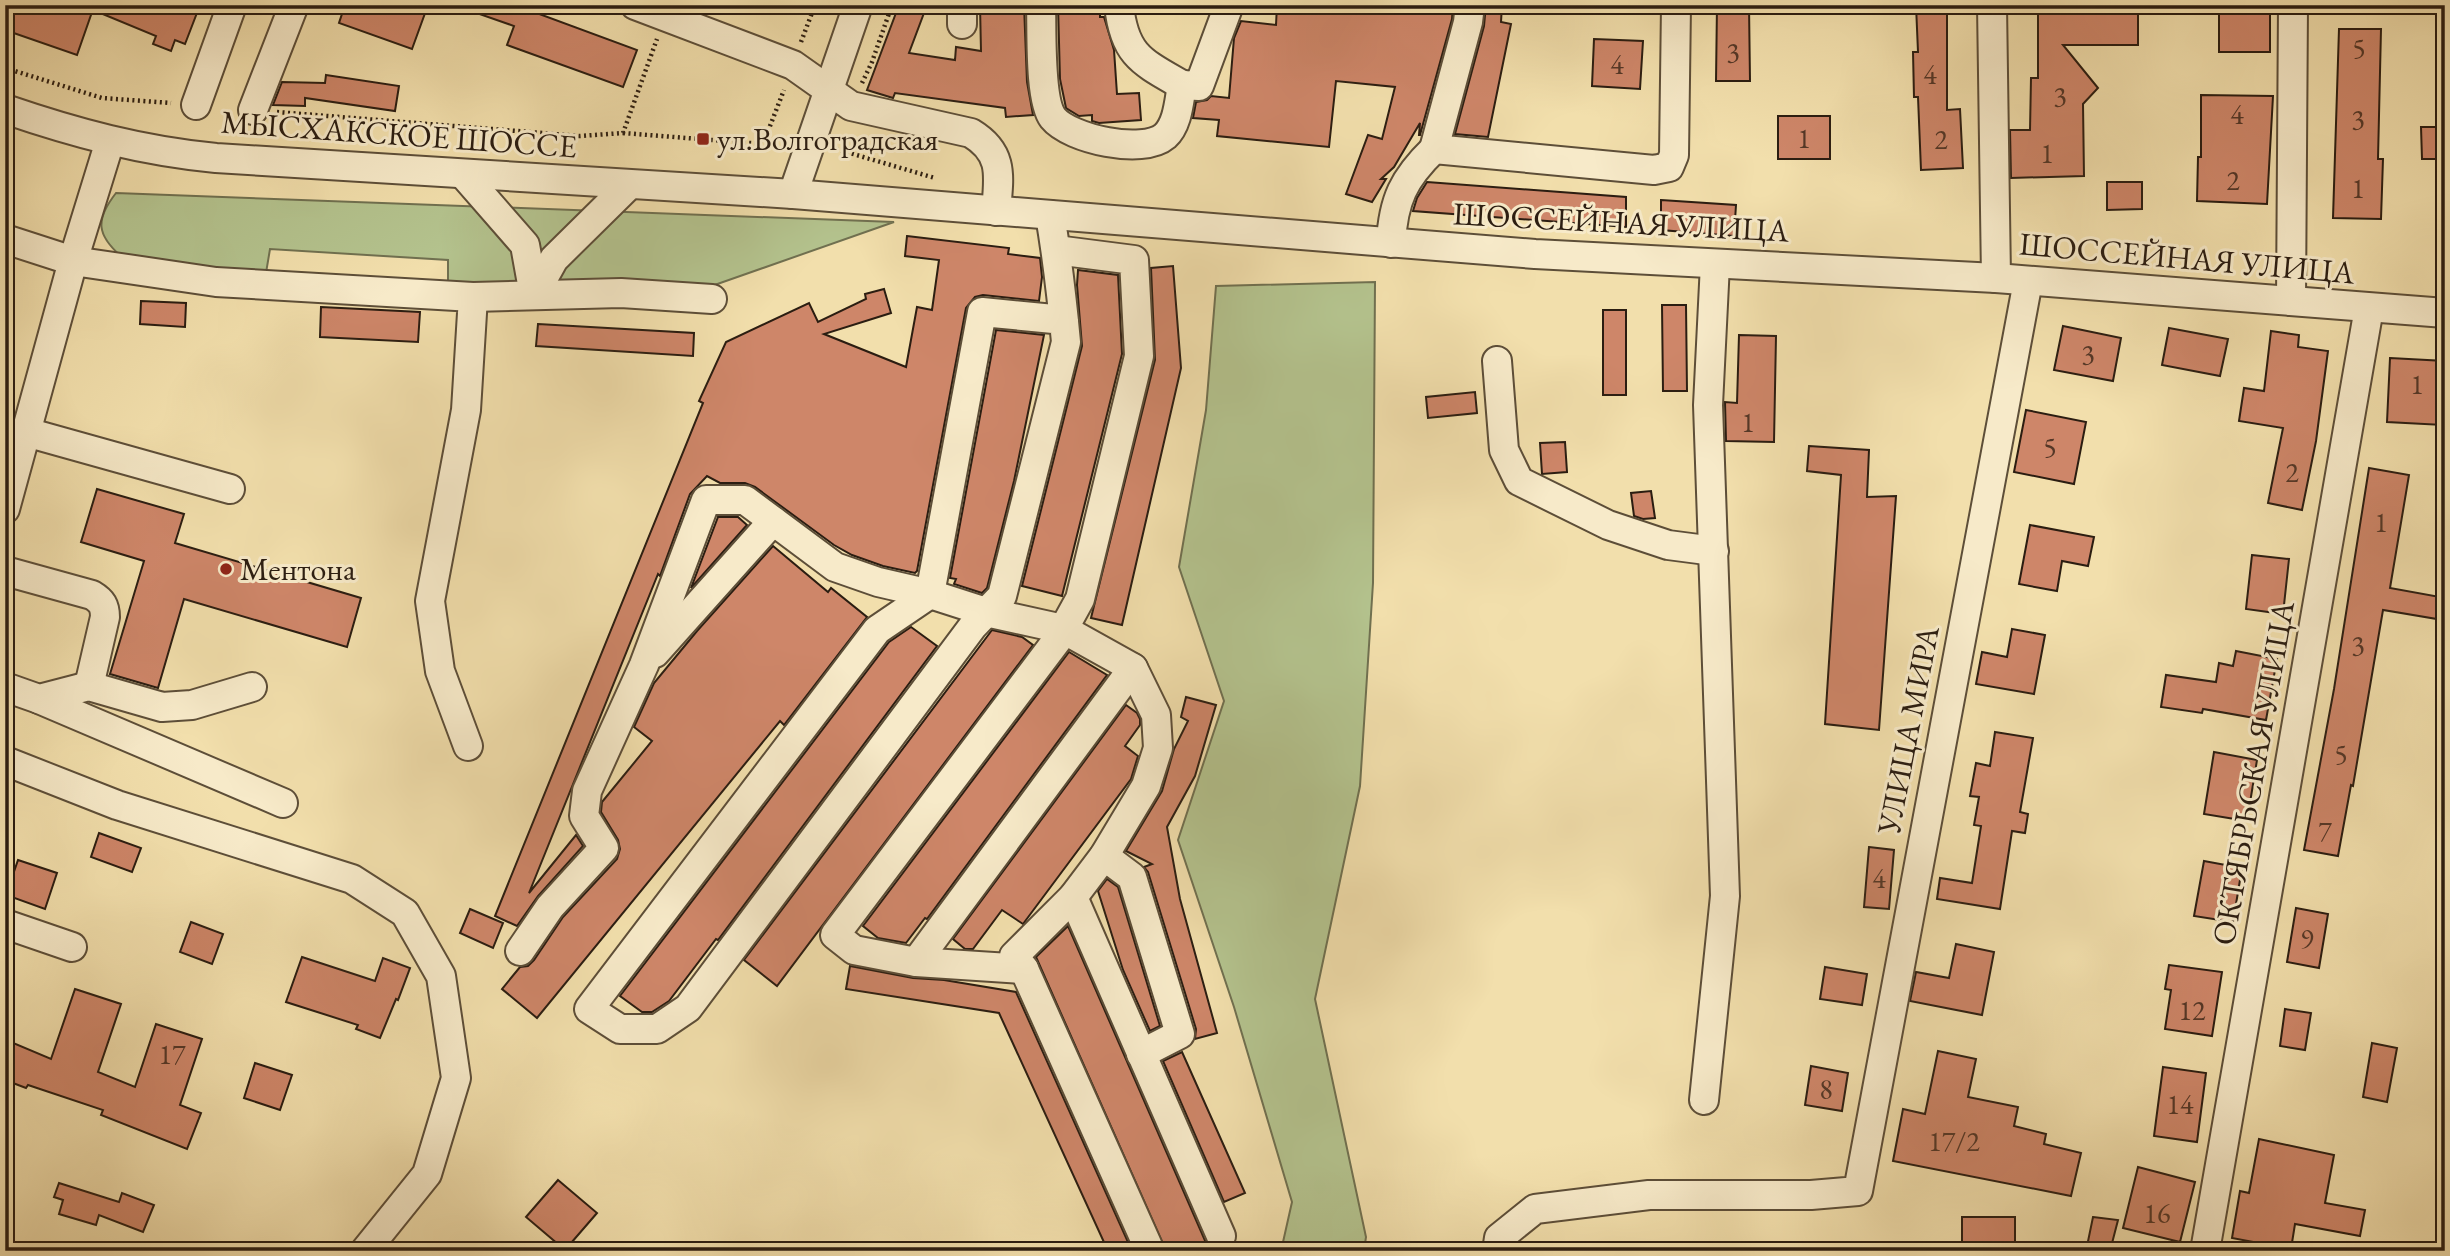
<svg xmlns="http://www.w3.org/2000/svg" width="2450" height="1256" viewBox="0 0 2450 1256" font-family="'EB Garamond',serif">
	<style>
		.green { fill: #b4c38e; stroke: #707050; stroke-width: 2 }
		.building { fill: #ce8669; stroke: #2b1d11; stroke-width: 2 }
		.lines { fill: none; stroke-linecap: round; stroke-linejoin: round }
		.minor-casing { stroke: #5d4e38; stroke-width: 32 }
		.path { stroke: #2b1d11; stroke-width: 4.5; stroke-dasharray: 2 3.5; stroke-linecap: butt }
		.minor { stroke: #f7eac9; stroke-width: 28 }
		.poi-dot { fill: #8f2418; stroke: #f7eac9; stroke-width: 2.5 }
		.labels { text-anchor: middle; stroke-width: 6; stroke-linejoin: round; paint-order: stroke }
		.number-label { font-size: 28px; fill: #543727 }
		.street-label { font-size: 32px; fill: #2b1d11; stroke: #f7eac9 }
		.poi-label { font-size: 32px; fill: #2b1d11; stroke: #f7eac9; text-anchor: start }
	</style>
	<rect width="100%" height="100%" fill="#f2dfac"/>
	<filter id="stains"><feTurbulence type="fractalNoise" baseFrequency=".00286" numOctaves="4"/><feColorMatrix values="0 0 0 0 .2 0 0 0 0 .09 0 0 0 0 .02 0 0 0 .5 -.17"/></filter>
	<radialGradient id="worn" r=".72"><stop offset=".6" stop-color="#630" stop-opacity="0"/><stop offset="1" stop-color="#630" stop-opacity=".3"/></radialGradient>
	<!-- green -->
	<g class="green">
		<path d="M 116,193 L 894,222 L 689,294 L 448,283 L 448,260 L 270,249 L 266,273 L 123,258 C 96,235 95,220 116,193 Z"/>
		<polygon points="1375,282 1373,583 1360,786 1315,999 1366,1237 1364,1251 1281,1251 1292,1202 1234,1007 1178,840 1224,701 1179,567 1206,410 1216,286"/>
	</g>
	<!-- building -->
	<g class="building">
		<polygon points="5,5 74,5 92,12 77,55 5,30"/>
		<polygon points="81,5 200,5 185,44 175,40 171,51 153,44 156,36"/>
		<polygon points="345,5 428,5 412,49 339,23"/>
		<polygon points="463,5 515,5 637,50 623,87 507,45 514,26 462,8"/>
		<polygon points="899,5 927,5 909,53 955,60 956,47 981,51 980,5 1024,5 1027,82 1033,115 1006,117 1005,108 895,93 893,98 867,90"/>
		<polygon points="1058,5 1100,5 1100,17 1104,17 1114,50 1117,94 1139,93 1141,120 1099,123 1092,121 1092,115 1079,116 1066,108 1060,79"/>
		<polygon points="1277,5 1453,5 1452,19 1420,135 1419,135 1420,123 1394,167 1381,179 1386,179 1372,202 1346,194 1368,135 1382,139 1395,87 1336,81 1329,147 1217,136 1219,120 1193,118 1196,102 1207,100 1211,96 1229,98 1234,38 1241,21 1276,25"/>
		<polygon points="1486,5 1502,5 1501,22 1511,24 1488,137 1455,134 1484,26"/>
		<polygon points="1717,5 1749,5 1750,81 1716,81"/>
		<polygon points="1916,5 1947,5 1947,110 1960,109 1963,168 1921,170 1918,97 1914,97 1913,52 1918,52"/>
		<polygon points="2038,5 2138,5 2138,45 2063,45 2098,88 2083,104 2084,176 2011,178 2010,130 2030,130 2031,78 2038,78"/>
		<polygon points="2270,12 2270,52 2219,52 2219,13"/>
		<polygon points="2339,29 2381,29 2378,159 2383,159 2381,219 2333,218"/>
		<polygon points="1594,39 1643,41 1640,89 1592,86"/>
		<polygon points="326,75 399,86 395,111 305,98 305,106 273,105 282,82 325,83"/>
		<polygon points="2201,95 2273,96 2267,204 2197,201 2198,157 2201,157"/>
		<rect x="1778" y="116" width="52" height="43"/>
		<polygon points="2421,127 2445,127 2445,159 2422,159"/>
		<polygon points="1427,182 1626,197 1626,227 1413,211 1417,198"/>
		<polygon points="2107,182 2142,182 2142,209 2107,210"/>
		<polygon points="1661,200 1736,205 1734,236 1661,230"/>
		<polygon points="907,236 1009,248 1008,254 1040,258 1042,277 1039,301 983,295 975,297 966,308 917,571 915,573 883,566 852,555 834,545 755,487 745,483 720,483 707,476 690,494 660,576 658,574 529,893 576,835 583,846 538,896 517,926 495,916 703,403 699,401 726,342 809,303 818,322 866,299 865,294 884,289 891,313 824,334 906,367 917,307 932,310 939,260 905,256"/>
		<polygon points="1173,266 1181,368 1122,625 1091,618 1155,360 1151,268"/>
		<polygon points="1078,270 1118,275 1122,354 1062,596 1022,586 1082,346 1077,285"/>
		<polygon points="141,301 186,303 185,327 140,324"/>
		<polygon points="1662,305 1686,305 1687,391 1663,391"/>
		<polygon points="321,307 420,312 418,342 320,337"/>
		<rect x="1603" y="310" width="23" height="85"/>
		<polygon points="538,324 694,333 693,356 536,346"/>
		<polygon points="2063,326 2121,338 2113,381 2054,370"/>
		<polygon points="2169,328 2228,339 2220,376 2162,365"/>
		<polygon points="996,330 1044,335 1014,481 987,588 982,593 954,584 956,579 950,578"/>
		<polygon points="2271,331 2299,335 2298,347 2328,351 2316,441 2302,510 2268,503 2283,428 2239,421 2244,388 2264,391"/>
		<polygon points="1739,335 1776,336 1774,442 1726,441 1725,402 1737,403"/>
		<polygon points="2390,358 2445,361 2443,425 2387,422"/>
		<polygon points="1475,392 1477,413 1428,418 1426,397"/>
		<polygon points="2026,410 2086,422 2074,484 2014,472"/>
		<polygon points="1565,442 1567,472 1542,474 1540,443"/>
		<polygon points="1809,446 1869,450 1867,497 1896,496 1879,730 1825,724 1841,475 1807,471"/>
		<polygon points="2369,468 2409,475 2390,588 2440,597 2437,619 2383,610 2353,786 2351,785 2338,856 2304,850 2334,689"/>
		<polygon points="97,489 184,514 175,543 361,598 347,647 184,599 158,688 110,674 144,561 81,542"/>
		<polygon points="1651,491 1655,518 1643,519 1634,516 1631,493"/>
		<polygon points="718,517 738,517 747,525 691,588"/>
		<polygon points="2030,525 2094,537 2088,566 2062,561 2057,591 2019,584"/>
		<polygon points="773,546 828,592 831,588 867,617 784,725 780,721 537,1018 502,989 520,967 528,966 534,960 563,917 617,859 620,849 618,840 601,812 602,802 652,741 634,727 654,683 697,631"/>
		<polygon points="2252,555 2289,559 2283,614 2246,609"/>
		<polygon points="911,627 937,646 718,940 716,939 669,1001 652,1012 642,1012 620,996 889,642"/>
		<polygon points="2012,629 2045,635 2034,694 1976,684 1982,652 2007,657"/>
		<polygon points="992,630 1022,637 1033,645 777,986 744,960"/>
		<polygon points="2236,651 2277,659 2266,720 2203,709 2202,713 2161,707 2166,675 2216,682 2219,663 2233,666"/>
		<polygon points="1069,652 1107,675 927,919 925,918 906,943 878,938 863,926"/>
		<polygon points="1186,697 1216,705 1195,776 1167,827 1180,899 1217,1033 1195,1039 1196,1029 1148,872 1144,867 1152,864 1126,851 1162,791 1174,749 1188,721 1181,717"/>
		<polygon points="1126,705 1137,713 1140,719 1140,725 1125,746 1138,756 1131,779 1023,924 1002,910 973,949 965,949 953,939"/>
		<polygon points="1995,732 2033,738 2020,812 2028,814 2025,833 2012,831 2000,909 1937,899 1940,878 1972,883 1981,826 1974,825 1979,797 1970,796 1976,763 1990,766"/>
		<polygon points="2214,752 2257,760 2247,821 2204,814"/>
		<polygon points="99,833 141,848 132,872 91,857"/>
		<polygon points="1869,847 1894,850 1889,909 1864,907"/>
		<polygon points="18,860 57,873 45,909 6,895"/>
		<polygon points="2204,861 2242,868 2233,922 2194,916"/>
		<polygon points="1107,879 1118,887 1160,1026 1150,1031 1123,970 1098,891"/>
		<polygon points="2296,908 2328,914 2319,968 2287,962"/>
		<polygon points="470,909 503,923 493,948 460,933"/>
		<polygon points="191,922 223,934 212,964 180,952"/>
		<polygon points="1068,926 1206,1243 1214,1251 1166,1251 1036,957"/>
		<polygon points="1956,944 1994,952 1982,1015 1910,1001 1916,972 1949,978"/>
		<polygon points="302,957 375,981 383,958 410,968 398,1000 396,999 380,1038 356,1029 358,1025 286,1002"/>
		<polygon points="2169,965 2222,972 2212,1036 2165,1029 2171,990 2165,989"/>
		<polygon points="850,966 913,978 944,980 1016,992 1132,1251 1108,1251 999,1013 846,989"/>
		<polygon points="1825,967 1867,974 1862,1005 1820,999"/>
		<polygon points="75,989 121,1004 98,1072 135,1087 156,1024 202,1039 180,1105 201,1113 187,1149 101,1115 103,1110 28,1085 26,1088 5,1080 5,1056 11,1042 51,1059"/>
		<polygon points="2285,1009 2311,1013 2305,1050 2280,1046"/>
		<polygon points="2372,1043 2397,1048 2387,1102 2363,1097"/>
		<polygon points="1938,1051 1976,1059 1968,1097 2018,1107 2014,1126 2046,1134 2044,1144 2081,1153 2071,1196 1893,1161 1903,1109 1925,1114"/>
		<polygon points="1182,1052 1245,1193 1224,1202 1163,1061"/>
		<polygon points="255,1063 292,1075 280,1110 244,1098"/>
		<polygon points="1811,1066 1848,1073 1842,1111 1805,1105"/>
		<polygon points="2163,1067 2206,1073 2197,1142 2154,1136"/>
		<polygon points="2259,1139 2334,1155 2325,1203 2365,1210 2360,1236 2295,1224 2291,1249 2232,1238 2240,1191 2249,1193"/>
		<polygon points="2138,1167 2195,1182 2180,1242 2123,1228"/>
		<polygon points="558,1180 597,1213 565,1250 526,1217"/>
		<polygon points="59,1183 119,1202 122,1193 154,1205 143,1232 99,1215 96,1225 59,1214 63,1200 54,1197"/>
		<rect x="1962" y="1217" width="53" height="27"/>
		<polygon points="2093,1217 2118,1220 2110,1251 2086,1251"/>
	</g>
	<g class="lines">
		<defs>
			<g id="minor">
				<path d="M 635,5 L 793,65 L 851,106 L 971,133 C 1004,153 999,176 996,211"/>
				<path d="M 1041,5 C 1042,30 1039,100 1053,118 C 1070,139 1143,155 1165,136 C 1178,124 1179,101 1182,85 L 1199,86 L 1229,5"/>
				<path d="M 1119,5 C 1124,55 1142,62 1182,85"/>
				<polyline points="1470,5 1468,22 1434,149 1654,170 1669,167 1674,155 1676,5"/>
				<polyline points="1992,5 1996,278"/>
				<polyline points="962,24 962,5"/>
				<polyline points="196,105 232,5"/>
				<path d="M 5,109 C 75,133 142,151 216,158 L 793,194 L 1535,254 L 1996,278 L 2445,313"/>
				<polyline points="253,110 294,5"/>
				<polyline points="464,175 525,245 534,295 554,259 629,185"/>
				<polyline points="793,194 858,5"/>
				<path d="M 1050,215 C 1057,257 1062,299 1066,342 L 1002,596 L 973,626 L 688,1008 L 657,1029 L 620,1029 L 589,1009 L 877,630 L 930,594 L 982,312 L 1064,320"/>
				<polyline points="5,239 73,261 216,282 473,297 466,410 430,601 440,671 468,746"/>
				<path d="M 1391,243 C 1393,200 1404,178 1434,149"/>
				<polyline points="473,297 621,293 712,299"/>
				<polyline points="2291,301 2293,5"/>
				<polyline points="1497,361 1504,450 1519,481 1608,525 1668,545 1714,551"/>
				<polyline points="26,432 230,489"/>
				<polyline points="5,509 73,261 110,141"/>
				<path d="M 5,571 L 92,595 C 102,601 105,606 105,617 L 89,686"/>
				<polyline points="655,653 773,521"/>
				<polyline points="5,687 39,699 89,686 162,707 192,705 252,687"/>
				<polyline points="39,699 283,803"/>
				<polyline points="5,761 117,805 352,879 405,913 441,976 456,1078 427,1174 365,1251"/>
				<polyline points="1104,856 1132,877 1180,1034 1141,1054"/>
				<polyline points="1073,897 1221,1236"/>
				<polyline points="5,924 72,947"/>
				<polyline points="520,951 550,907 604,848 584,816 587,791 644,665 706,500 745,500 835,567 878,582 930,594 986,612 1063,629 1133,668 1156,715 1158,748 1146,786 1104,856 1073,897 1014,956 1024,969 1150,1251"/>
				<polyline points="916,962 1133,668"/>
				<polyline points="1024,969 916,962 854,950 835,935 1058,639 1080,599 1139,356 1134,260 1056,250"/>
				<polyline points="1704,1100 1725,896 1708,405 1715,264"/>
				<polyline points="1497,1251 1499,1238 1535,1209 1649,1195 1811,1195 1858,1191 2028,281"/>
				<polyline points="2205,1251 2369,308"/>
			</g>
		</defs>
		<!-- minor casing -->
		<use href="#minor" class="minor-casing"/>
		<!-- path -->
		<g class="path">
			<polyline points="801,42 815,5"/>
			<polyline points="5,68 102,98 171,103"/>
			<polyline points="862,83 872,62 892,5"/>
			<polyline points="277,112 580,136 623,133 657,39"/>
			<polyline points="623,133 763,144 784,90"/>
			<polyline points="836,149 935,178"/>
		</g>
		<!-- minor -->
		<use href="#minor" class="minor"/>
	</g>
	<!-- markers -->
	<g class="poi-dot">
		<rect x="696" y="132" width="14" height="14" rx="3.5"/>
		<circle cx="226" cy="569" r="7"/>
	</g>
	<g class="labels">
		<!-- number labels -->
		<g class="number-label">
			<text x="2359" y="58">5</text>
			<text x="1733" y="62">3</text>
			<text x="1617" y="74">4</text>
			<text x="1930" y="84">4</text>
			<text x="2060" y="106">3</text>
			<text x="2237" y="124">4</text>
			<text x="2358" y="129">3</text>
			<text x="1804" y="148">1</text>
			<text x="1941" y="149">2</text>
			<text x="2047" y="163">1</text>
			<text x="2233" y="190">2</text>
			<text x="2358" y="198">1</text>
			<text x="2088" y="364">3</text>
			<text x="2417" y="394">1</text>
			<text x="1748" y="432">1</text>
			<text x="2050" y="457">5</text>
			<text x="2292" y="482">2</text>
			<text x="2381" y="532">1</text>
			<text x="2358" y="655">3</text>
			<text x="2341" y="764">5</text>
			<text x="2325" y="841">7</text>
			<text x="1879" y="888">4</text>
			<text x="2307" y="948">9</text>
			<text x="2192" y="1020">12</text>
			<text x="172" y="1064">17</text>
			<text x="1826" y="1099">8</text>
			<text x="2180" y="1114">14</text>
			<text x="1954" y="1151">17/2</text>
			<text x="2157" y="1223">16</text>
		</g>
		<!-- street labels -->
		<g class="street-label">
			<text transform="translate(399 134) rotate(4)" y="11">МЫСХАКСКОЕ ШОССЕ</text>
			<text transform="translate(1621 222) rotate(3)" y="11">ШОССЕЙНАЯ УЛИЦА</text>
			<text transform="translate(2187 258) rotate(5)" y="11">ШОССЕЙНАЯ УЛИЦА</text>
			<text transform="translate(1908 730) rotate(-79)" y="11">УЛИЦА МИРА</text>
			<text transform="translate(2253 773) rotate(-80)" y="11">ОКТЯБРЬСКАЯ УЛИЦА</text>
		</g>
		<!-- poi labels -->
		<g class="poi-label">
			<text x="717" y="150">ул.Волгоградская</text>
			<text x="240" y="580">Ментона</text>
		</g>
	</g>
	<!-- margin -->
	<rect width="2450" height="1256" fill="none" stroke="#f2dfac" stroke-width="28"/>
	<rect x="7" y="7" width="2436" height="1242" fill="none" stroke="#2b1d11" stroke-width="3.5"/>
	<rect x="14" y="14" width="2422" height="1228" fill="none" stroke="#2b1d11" stroke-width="2"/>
	<rect width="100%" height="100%" filter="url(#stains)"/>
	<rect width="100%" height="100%" fill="url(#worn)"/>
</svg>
